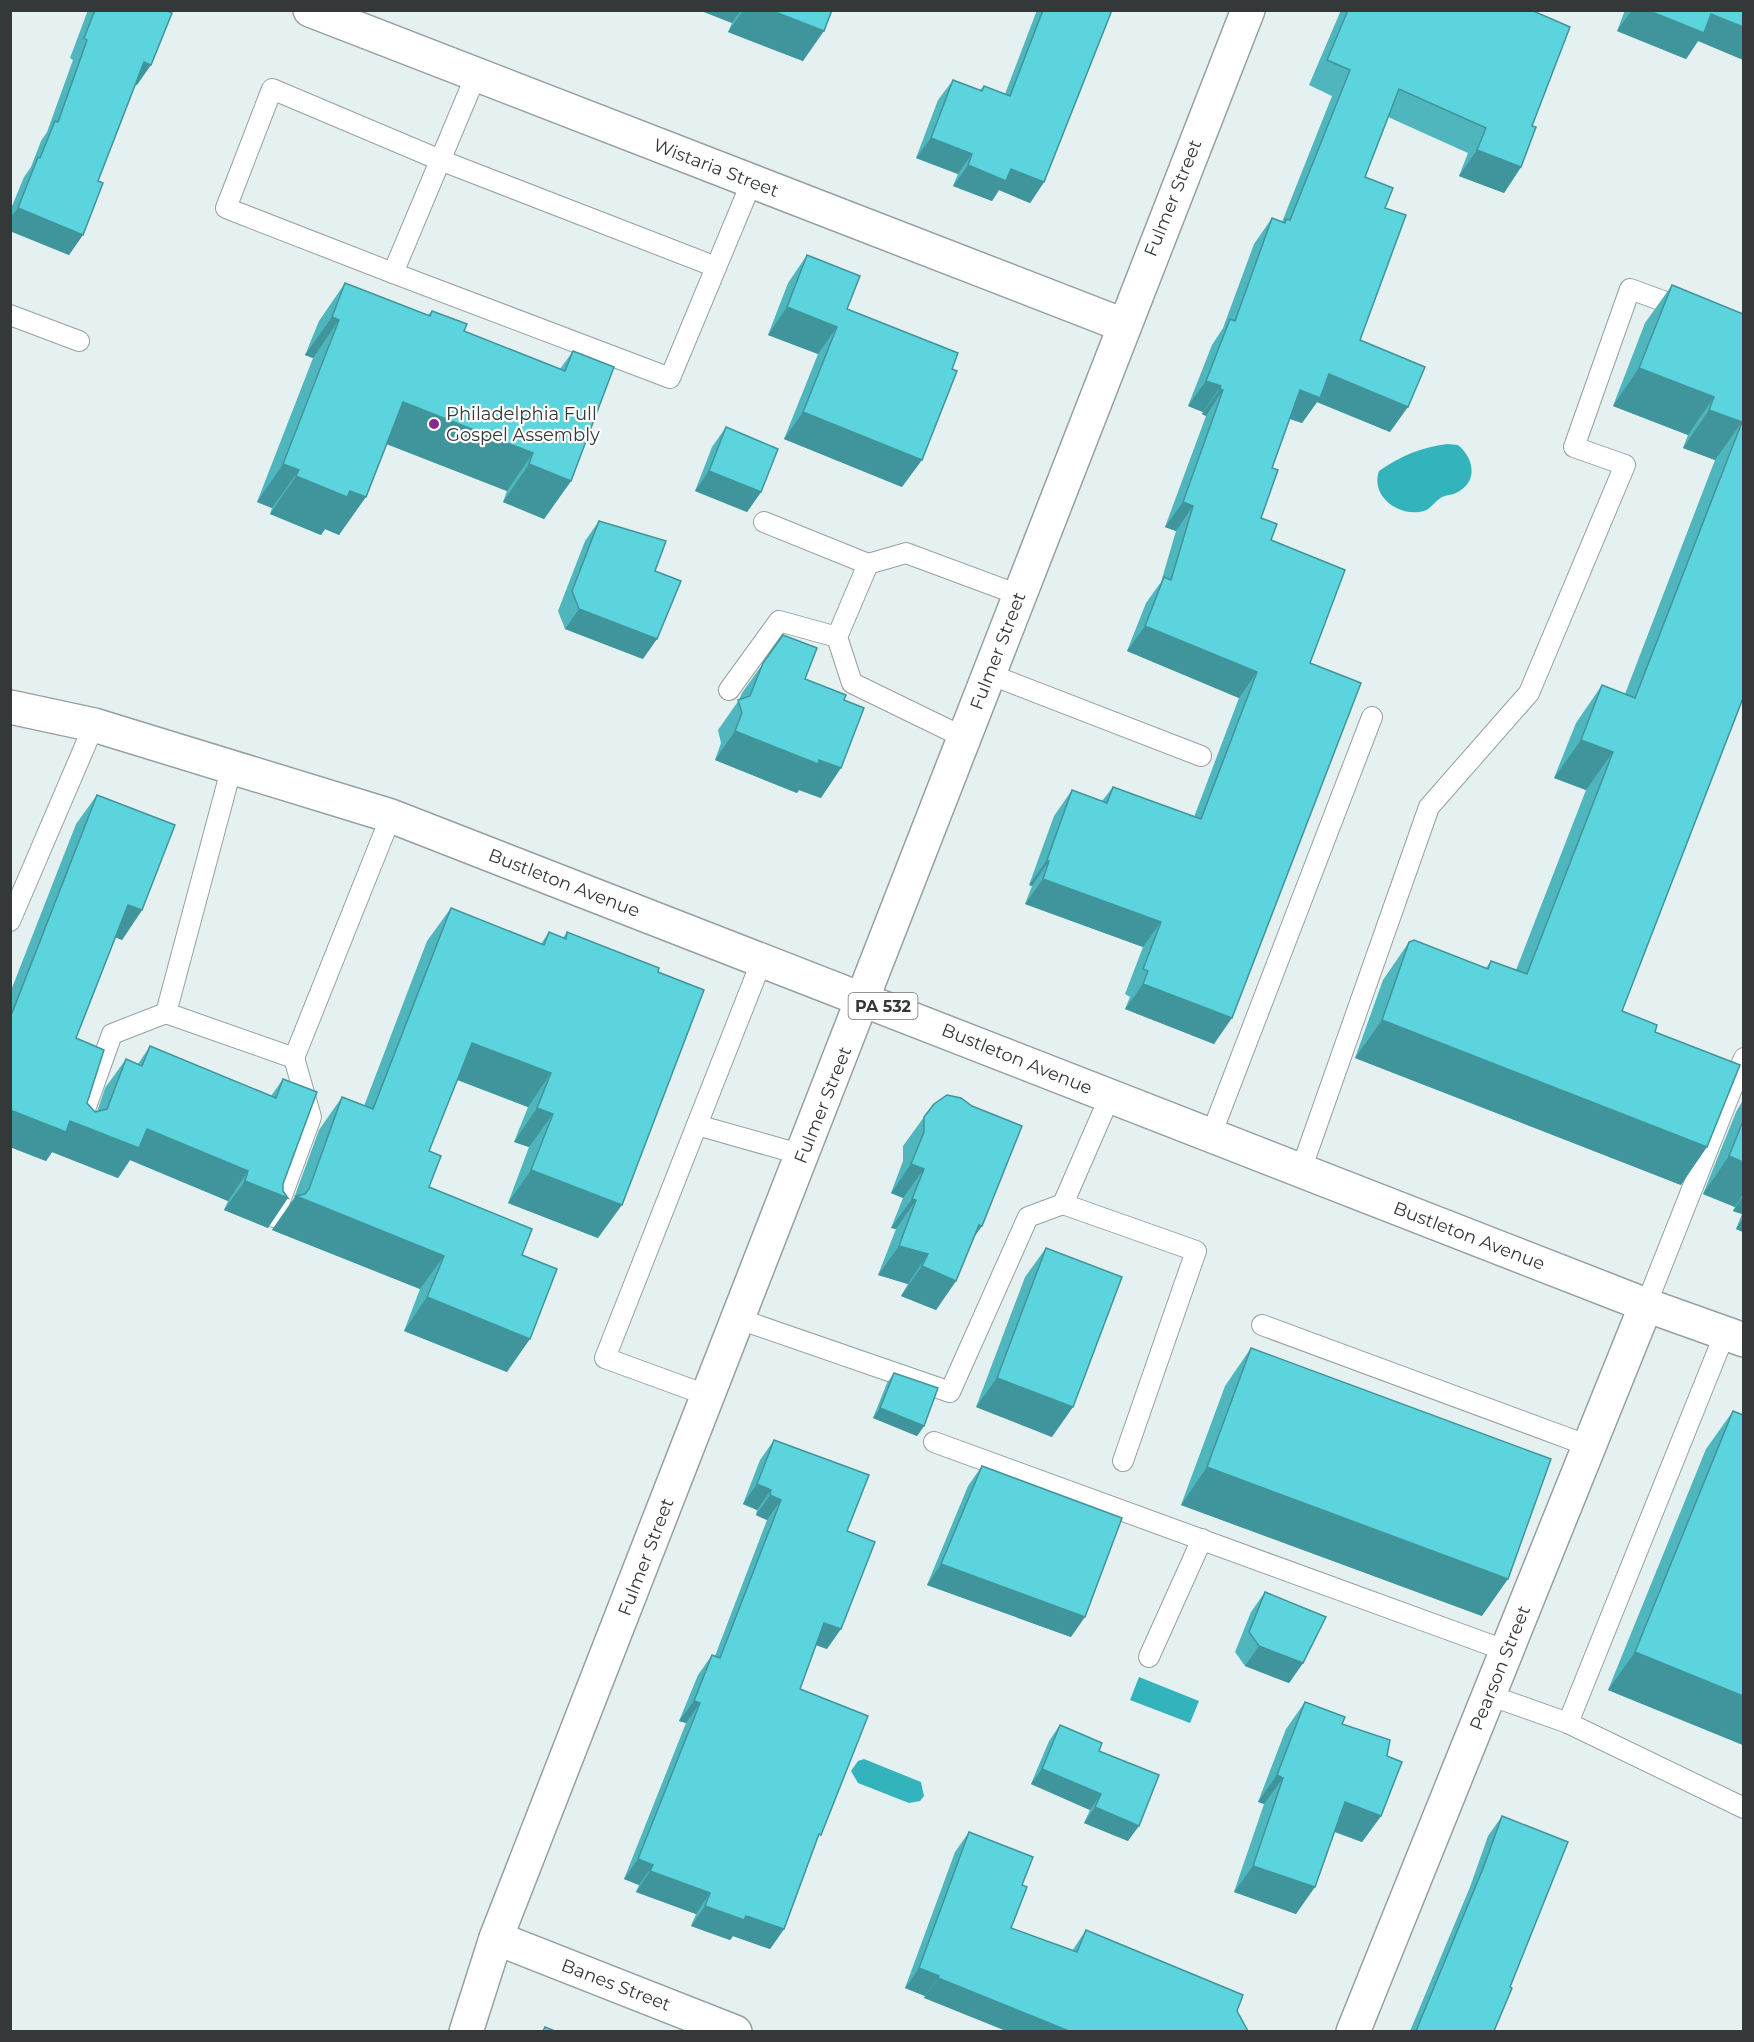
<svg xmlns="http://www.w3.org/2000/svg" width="1754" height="2042" viewBox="0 0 1754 2042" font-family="Montserrat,sans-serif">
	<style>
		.water { fill: #33b3bc }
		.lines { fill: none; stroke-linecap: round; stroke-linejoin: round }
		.service-casing { stroke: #96a0a1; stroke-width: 22 }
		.minor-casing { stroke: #96a0a1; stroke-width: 36 }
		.primary-casing { stroke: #96a0a1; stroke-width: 36 }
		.service { stroke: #fff; stroke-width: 20 }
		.minor { stroke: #fff; stroke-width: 33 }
		.primary { stroke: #fff; stroke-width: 33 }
		.wall { fill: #4fb6be }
		.shaded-wall { fill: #40949b }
		.building { fill: #5cd4dd; stroke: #40949b; stroke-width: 1.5 }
		.poi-dot { fill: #8a278f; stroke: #fff; stroke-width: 2 }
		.labels { text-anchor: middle; stroke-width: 4.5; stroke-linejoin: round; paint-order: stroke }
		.shield { fill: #fff; stroke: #717474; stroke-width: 1.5 }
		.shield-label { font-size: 16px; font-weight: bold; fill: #343838 }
		.street-label { font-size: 18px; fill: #343838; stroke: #fff }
		.poi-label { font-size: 18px; fill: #343838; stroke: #fff; text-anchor: start }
	</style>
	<rect width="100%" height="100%" fill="#e5f0f0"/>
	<!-- water -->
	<g class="water">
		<path d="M 1447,444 L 1458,445 C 1475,459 1478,483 1456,493 C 1452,495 1446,495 1442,497 C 1435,501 1432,508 1424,511 C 1399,518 1370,496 1379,471 C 1400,456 1422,447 1447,444 Z"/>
		<polygon points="1139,1677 1199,1701 1190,1723 1130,1700"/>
		<polygon points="864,1759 921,1782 924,1796 920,1801 909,1803 858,1783 851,1771 858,1761"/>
	</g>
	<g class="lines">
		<defs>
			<g id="service">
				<polyline points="476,75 393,273 670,378 752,181"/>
				<polyline points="393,273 226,208 272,89 440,160 716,267"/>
				<polyline points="10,315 79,341"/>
				<polyline points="764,522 868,564"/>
				<polyline points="989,674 1201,756"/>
				<polyline points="729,690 779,621 837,637"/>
				<polyline points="965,738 852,683 837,637 868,564 906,553 1019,595"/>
				<polyline points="232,766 166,1013 294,1058 391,816"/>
				<polyline points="10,921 94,725"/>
				<polyline points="697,1125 803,1155"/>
				<polyline points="78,1129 112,1034 166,1013"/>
				<polyline points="1211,1135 1372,717"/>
				<polyline points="1301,1170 1429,807 1529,693 1625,465 1574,447 1630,289 1685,309"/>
				<polyline points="1063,1204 1196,1251 1123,1461"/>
				<polyline points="274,1217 311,1117 294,1058"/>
				<polyline points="1646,1305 1744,1058"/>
				<polyline points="739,1319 950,1392 1028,1217 1063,1204 1110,1096"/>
				<polyline points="1262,1325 1589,1446"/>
				<polyline points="709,1396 605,1358 762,960"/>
				<polyline points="934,1442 1507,1651"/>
				<polyline points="1149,1657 1202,1539"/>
				<polyline points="1489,1695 1568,1723 1744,1808"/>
				<polyline points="1568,1723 1725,1333"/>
			</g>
			<g id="minor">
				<polyline points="310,10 1123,325"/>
				<polyline points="496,1938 735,2032"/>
				<polyline points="466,2032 496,1938 1248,10"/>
				<polyline points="1353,2032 1646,1305"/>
			</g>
			<polyline id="primary" points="10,707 94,725 391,816 1646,1305 1744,1340"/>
		</defs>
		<!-- service casing -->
		<use href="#service" class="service-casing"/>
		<!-- minor casing -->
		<use href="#minor" class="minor-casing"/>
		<!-- primary casing -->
		<use href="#primary" class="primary-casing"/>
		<!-- service -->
		<use href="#service" class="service"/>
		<!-- minor -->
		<use href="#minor" class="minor"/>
		<!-- primary -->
		<use href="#primary" class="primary"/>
	</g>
	<!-- wall -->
	<g class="wall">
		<polygon points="88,10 166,10 137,85 135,85 69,255 10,231 10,211 24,177 31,167 41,141 47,132 73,60 70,58"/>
		<polygon points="699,10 832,10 803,61 728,32 732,23"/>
		<polygon points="1037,10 1112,10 1044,182 1030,203 999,190 992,201 953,186 958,174 916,158 938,100 953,80 980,90 984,86 1005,94"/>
		<polygon points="1341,10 1531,10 1532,126 1521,167 1504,193 1459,176 1468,153 1388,117 1365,177 1385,208 1360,340 1390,432 1317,402 1302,423 1290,419 1272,468 1261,518 1271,540 1310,663 1214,1044 1125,1009 1130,997 1125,994 1143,947 1025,904 1032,886 1029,885 1054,816 1072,790 1102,801 1113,787 1194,817 1239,698 1127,651 1146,603 1161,582 1176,531 1165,527 1206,416 1202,414 1203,412 1188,406 1212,345 1223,328 1254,244 1272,218 1282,222 1332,96 1309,85"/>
		<polygon points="1625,10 1743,10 1698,41 1686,59 1617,31"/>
		<polygon points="807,255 847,309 902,487 784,439 818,354 768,335 788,283"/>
		<polygon points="345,283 428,315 432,311 464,331 560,369 573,351 571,481 544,519 503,502 507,491 387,444 339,535 325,529 321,535 270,514 272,508 257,502 313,358 305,355 319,321"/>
		<polygon points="1672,285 1743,314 1743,698 1622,1011 1655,1032 1681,1185 1355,1058 1383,980 1409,942 1486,968 1491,961 1516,970 1586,790 1554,778 1576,723 1602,685 1625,694 1715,460 1683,448 1688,435 1613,406 1645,323"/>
		<polygon points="726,427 761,492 747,512 695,491 712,447"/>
		<polygon points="599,521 655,571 643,659 565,629 558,611 585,541"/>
		<polygon points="783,635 805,679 821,798 799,790 797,793 715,760 721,743 718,730 739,700 742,693"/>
		<polygon points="97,795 142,910 122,940 115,937 76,1038 87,1103 95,1112 97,1112 105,1088 126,1059 138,1064 150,1046 271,1096 283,1079 268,1228 224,1210 228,1201 130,1160 118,1178 52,1152 46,1161 10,1147 10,993 76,824"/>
		<polygon points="451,908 541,944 549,932 563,938 567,932 598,1238 508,1203 529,1147 514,1142 528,1107 457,1080 429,1151 429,1187 522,1255 507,1372 404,1331 420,1289 272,1230 294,1198 319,1130 342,1097 364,1106 427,941"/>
		<polygon points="1743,1100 1743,1232 1736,1229 1742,1214 1733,1211 1735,1207 1703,1194 1736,1112"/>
		<polygon points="924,1117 982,1226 974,1237 956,1281 936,1310 901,1296 908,1284 878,1275 896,1229 891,1228 903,1198 891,1193 903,1161 903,1146"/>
		<polygon points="1046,1248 1052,1437 976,1407 1025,1277"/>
		<polygon points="1251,1348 1482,1616 1181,1505 1225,1386"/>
		<polygon points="894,1373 924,1426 917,1436 873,1418 887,1383"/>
		<polygon points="1733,1411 1743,1415 1743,1745 1608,1690 1706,1449"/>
		<polygon points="774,1440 847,1531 827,1649 816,1645 800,1689 816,1843 784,1929 770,1949 733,1936 730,1940 691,1926 696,1914 636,1892 639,1885 624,1879 686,1723 679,1721 698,1675 712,1655 715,1656 767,1520 756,1515 757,1510 743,1504 760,1460"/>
		<polygon points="982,1466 1071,1637 927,1585 968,1486"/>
		<polygon points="1265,1592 1303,1663 1289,1683 1245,1666 1235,1652 1251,1612"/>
		<polygon points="1305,1702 1342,1724 1387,1756 1381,1816 1362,1842 1335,1832 1296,1914 1234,1892 1264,1804 1258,1802 1286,1729"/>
		<polygon points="1060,1725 1099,1751 1128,1841 1084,1823 1090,1810 1031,1784 1049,1741"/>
		<polygon points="1502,1816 1510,1987 1494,2031 1410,2031 1470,1887 1488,1836"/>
		<polygon points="969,1832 1022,1885 1011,1928 1072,1951 1086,1930 1243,1995 924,1998 925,1996 905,1988 955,1852"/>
	</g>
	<!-- shaded-wall -->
	<g class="shaded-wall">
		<polygon points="699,10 741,10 732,23"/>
		<polygon points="743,10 770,10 824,31 803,61 728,32"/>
		<polygon points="1632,10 1711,14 1743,27 1743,60 1698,41 1686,59 1617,31"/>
		<polygon points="144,62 151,65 137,85 130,82"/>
		<polygon points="931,138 972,154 958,174 916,158"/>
		<polygon points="1477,150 1521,167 1504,193 1459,176"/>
		<polygon points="968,165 1011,169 1044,182 1030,203 999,190 992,201 953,186"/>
		<polygon points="18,208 83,235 69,255 10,231 10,218"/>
		<polygon points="787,307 837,327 818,354 768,335"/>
		<polygon points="332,317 339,320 313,358 305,355"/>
		<polygon points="1639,368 1714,397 1688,435 1613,406"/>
		<polygon points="1329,374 1408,407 1390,432 1317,402 1302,423 1282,416 1300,390"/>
		<polygon points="1206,381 1221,386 1203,412 1188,406"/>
		<polygon points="1220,389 1223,390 1206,416 1202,414"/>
		<polygon points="403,402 533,453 507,491 376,440"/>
		<polygon points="1709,410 1742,422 1715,460 1683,448"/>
		<polygon points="803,412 922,460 902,487 784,439"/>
		<polygon points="283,464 299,470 272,508 257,502"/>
		<polygon points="529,464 571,481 544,519 503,502"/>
		<polygon points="709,471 761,492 747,512 695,491"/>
		<polygon points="296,476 350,491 366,497 339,535 325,529 321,535 270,514"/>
		<polygon points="1183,502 1193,506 1176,531 1165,527"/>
		<polygon points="579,609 657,639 643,659 565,629"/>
		<polygon points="1145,626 1257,672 1239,698 1127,651"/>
		<polygon points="735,731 841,768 821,798 799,790 797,793 715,760"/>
		<polygon points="1581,740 1613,752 1586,790 1554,778"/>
		<polygon points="1047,860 1049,861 1032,886 1029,885"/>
		<polygon points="1043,879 1161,922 1143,947 1025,904"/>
		<polygon points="128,905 142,910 122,940 107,934"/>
		<polygon points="1143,984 1232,1018 1214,1044 1125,1009"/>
		<polygon points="1382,1020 1707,1147 1681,1185 1355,1058"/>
		<polygon points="472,1043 551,1073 528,1107 448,1076"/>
		<polygon points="537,1108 553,1114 529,1147 514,1142"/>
		<polygon points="10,1110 70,1121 147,1129 248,1171 228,1201 130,1160 118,1178 52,1152 46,1161 10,1147"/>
		<polygon points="1729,1156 1743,1162 1743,1194 1735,1207 1703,1194"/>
		<polygon points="911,1164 924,1169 903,1198 891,1193"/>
		<polygon points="531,1170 622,1205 598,1238 508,1203"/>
		<polygon points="245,1181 288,1198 268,1228 224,1210"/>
		<polygon points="296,1196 444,1256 420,1289 272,1230"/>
		<polygon points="1743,1196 1743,1212 1742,1214 1733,1211"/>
		<polygon points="912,1199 916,1200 896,1229 891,1228"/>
		<polygon points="1743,1218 1743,1232 1736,1229"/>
		<polygon points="979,1225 982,1226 961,1255"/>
		<polygon points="899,1246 928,1254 908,1284 878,1275"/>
		<polygon points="922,1266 956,1281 936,1310 901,1296"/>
		<polygon points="427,1297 530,1339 507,1372 404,1331"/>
		<polygon points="997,1378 1073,1407 1052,1437 976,1407"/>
		<polygon points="880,1408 924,1426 917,1436 873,1418"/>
		<polygon points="1207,1467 1508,1579 1482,1616 1181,1505"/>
		<polygon points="757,1484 771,1490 757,1510 743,1504"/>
		<polygon points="770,1495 781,1500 767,1520 756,1515"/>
		<polygon points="941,1564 1085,1617 1071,1637 927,1585"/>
		<polygon points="824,1623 841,1629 827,1649 810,1643"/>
		<polygon points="1259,1646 1303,1663 1289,1683 1245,1666"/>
		<polygon points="1635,1652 1743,1696 1743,1745 1608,1690"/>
		<polygon points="694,1701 700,1703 686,1723 679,1721"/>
		<polygon points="1042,1769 1101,1794 1090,1810 1031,1784"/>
		<polygon points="1277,1775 1283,1778 1264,1804 1258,1802"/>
		<polygon points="1345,1802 1381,1816 1362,1842 1327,1829"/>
		<polygon points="1095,1807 1139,1826 1128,1841 1084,1823"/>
		<polygon points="638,1859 653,1865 639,1885 624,1879"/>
		<polygon points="1253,1866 1315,1887 1296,1914 1234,1892"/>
		<polygon points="650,1871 710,1893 696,1914 636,1892"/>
		<polygon points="705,1906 746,1916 784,1929 770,1949 733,1936 730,1940 691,1926"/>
		<polygon points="919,1968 939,1976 925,1996 905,1988"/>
		<polygon points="938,1978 1069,2031 1006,2031 924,1998"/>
	</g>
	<!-- building -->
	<g class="building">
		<polygon points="95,10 166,10 172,13 151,65 144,62 98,181 103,183 83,235 18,208 38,157 40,158 55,121 58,122 87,40 84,38"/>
		<polygon points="770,10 832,10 824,31"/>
		<polygon points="1043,10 1112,10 1044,182 1011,169 1006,181 968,165 972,154 931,138 953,80 982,91 984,86 1010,96"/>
		<polygon points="1348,10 1531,10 1570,27 1532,126 1536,127 1521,167 1477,150 1486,128 1399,89 1365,177 1393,188 1385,208 1406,215 1360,340 1425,367 1408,407 1329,374 1320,398 1300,390 1272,468 1278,470 1261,518 1277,524 1271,540 1345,570 1310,663 1361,683 1232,1018 1143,984 1148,971 1143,969 1161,922 1043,879 1049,861 1047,860 1072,790 1107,803 1113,787 1201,819 1257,672 1145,626 1164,577 1171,580 1193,506 1183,502 1223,390 1220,389 1221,386 1206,381 1230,319 1235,321 1272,218 1285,223 1286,219 1290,220 1350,70 1327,60"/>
		<polygon points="1647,10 1743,10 1743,27 1711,14 1704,33"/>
		<polygon points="807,255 860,276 847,309 958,353 952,369 957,371 922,460 803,412 837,327 787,307"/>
		<polygon points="345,283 430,316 432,311 467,324 464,331 565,371 573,351 614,367 571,481 529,464 533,453 403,402 366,497 350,491 347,497 296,476 299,470 283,464 339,320 332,317"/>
		<polygon points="1672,285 1743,314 1743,698 1622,1011 1657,1025 1655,1032 1740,1065 1707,1147 1382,1020 1409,942 1414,940 1488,969 1491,961 1527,974 1613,752 1581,740 1602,685 1635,698 1742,422 1709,410 1714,397 1639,368"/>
		<polygon points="726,427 778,449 761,492 709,471"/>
		<polygon points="599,521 666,541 655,571 681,581 657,639 579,609 572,591"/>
		<polygon points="783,635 817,648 805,679 846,695 844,700 864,708 841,768 819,760 818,764 735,731 742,713 738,700 750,696 763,663"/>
		<polygon points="97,795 175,825 142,910 128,905 76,1038 104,1050 87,1103 95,1112 107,1109 126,1059 142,1066 150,1046 276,1098 283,1079 317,1092 283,1184 283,1191 288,1198 245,1181 248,1171 147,1129 139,1148 70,1121 66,1132 10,1110 10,1012 12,1013"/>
		<polygon points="451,908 544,945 549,932 566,939 567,932 659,968 658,972 704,990 622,1205 531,1170 553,1114 537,1108 551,1073 472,1043 429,1151 441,1156 429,1187 532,1229 522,1255 557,1269 530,1339 427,1297 444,1256 296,1196 305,1194 309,1189 342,1097 373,1109"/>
		<polygon points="947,1095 961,1098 972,1106 1022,1126 982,1226 979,1225 956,1281 922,1266 928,1254 899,1246 916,1200 912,1199 924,1169 911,1164 924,1132 924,1117 934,1104"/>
		<polygon points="1743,1121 1743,1162 1729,1156"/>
		<polygon points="1046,1248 1122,1277 1073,1407 997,1378"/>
		<polygon points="1251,1348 1551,1459 1508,1579 1207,1467"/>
		<polygon points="894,1373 938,1388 924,1426 880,1408"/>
		<polygon points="1733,1411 1743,1415 1743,1696 1635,1652"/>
		<polygon points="774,1440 869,1475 847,1531 875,1542 841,1629 824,1623 800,1689 868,1716 821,1835 819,1834 784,1929 746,1916 744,1920 705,1906 710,1893 650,1871 653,1865 638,1859 700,1703 694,1701 712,1655 720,1658 781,1500 770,1495 771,1490 757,1484"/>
		<polygon points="982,1466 1122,1518 1085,1617 941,1564"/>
		<polygon points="1265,1592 1326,1617 1303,1663 1259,1646 1249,1632"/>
		<polygon points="1305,1702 1345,1717 1342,1724 1390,1740 1387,1756 1402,1762 1381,1816 1345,1802 1315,1887 1253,1866 1283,1778 1277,1775"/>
		<polygon points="1060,1725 1102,1743 1099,1751 1159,1775 1139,1826 1095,1807 1101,1794 1042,1769"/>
		<polygon points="1502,1816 1568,1842 1510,1987 1512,1988 1494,2031 1416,2031 1484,1866"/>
		<polygon points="969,1832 1033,1857 1022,1885 1027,1887 1011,1928 1077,1952 1086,1930 1243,1995 1237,2011 1248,2031 1069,2031 938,1978 939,1976 919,1968"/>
		<polygon points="545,2027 555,2031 543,2031"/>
	</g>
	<!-- markers -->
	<circle class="poi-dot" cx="434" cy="424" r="6"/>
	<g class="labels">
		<!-- shield labels -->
		<rect class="shield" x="848.5" y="993" width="69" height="26" rx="4.5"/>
		<g class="shield-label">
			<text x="883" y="1012">PA 532</text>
		</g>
		<!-- street labels -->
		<g class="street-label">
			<text transform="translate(716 168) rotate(21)" y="6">Wistaria Street</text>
			<text transform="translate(1173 198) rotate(-68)" y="6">Fulmer Street</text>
			<text transform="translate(998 651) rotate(-69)" y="6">Fulmer Street</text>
			<text transform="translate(564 883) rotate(21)" y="6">Bustleton Avenue</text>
			<text transform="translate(1017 1059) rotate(22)" y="6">Bustleton Avenue</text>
			<text transform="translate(823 1105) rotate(-68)" y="6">Fulmer Street</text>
			<text transform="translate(1469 1236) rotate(21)" y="6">Bustleton Avenue</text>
			<text transform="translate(646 1557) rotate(-69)" y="6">Fulmer Street</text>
			<text transform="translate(1500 1668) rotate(-68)" y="6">Pearson Street</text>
			<text transform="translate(616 1985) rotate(21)" y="6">Banes Street</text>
		</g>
		<!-- poi labels -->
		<g class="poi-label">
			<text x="446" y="420">Philadelphia Full<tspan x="446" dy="21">Gospel Assembly</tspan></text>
		</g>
	</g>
	<!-- border -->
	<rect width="1754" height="2042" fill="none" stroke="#343838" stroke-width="24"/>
</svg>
